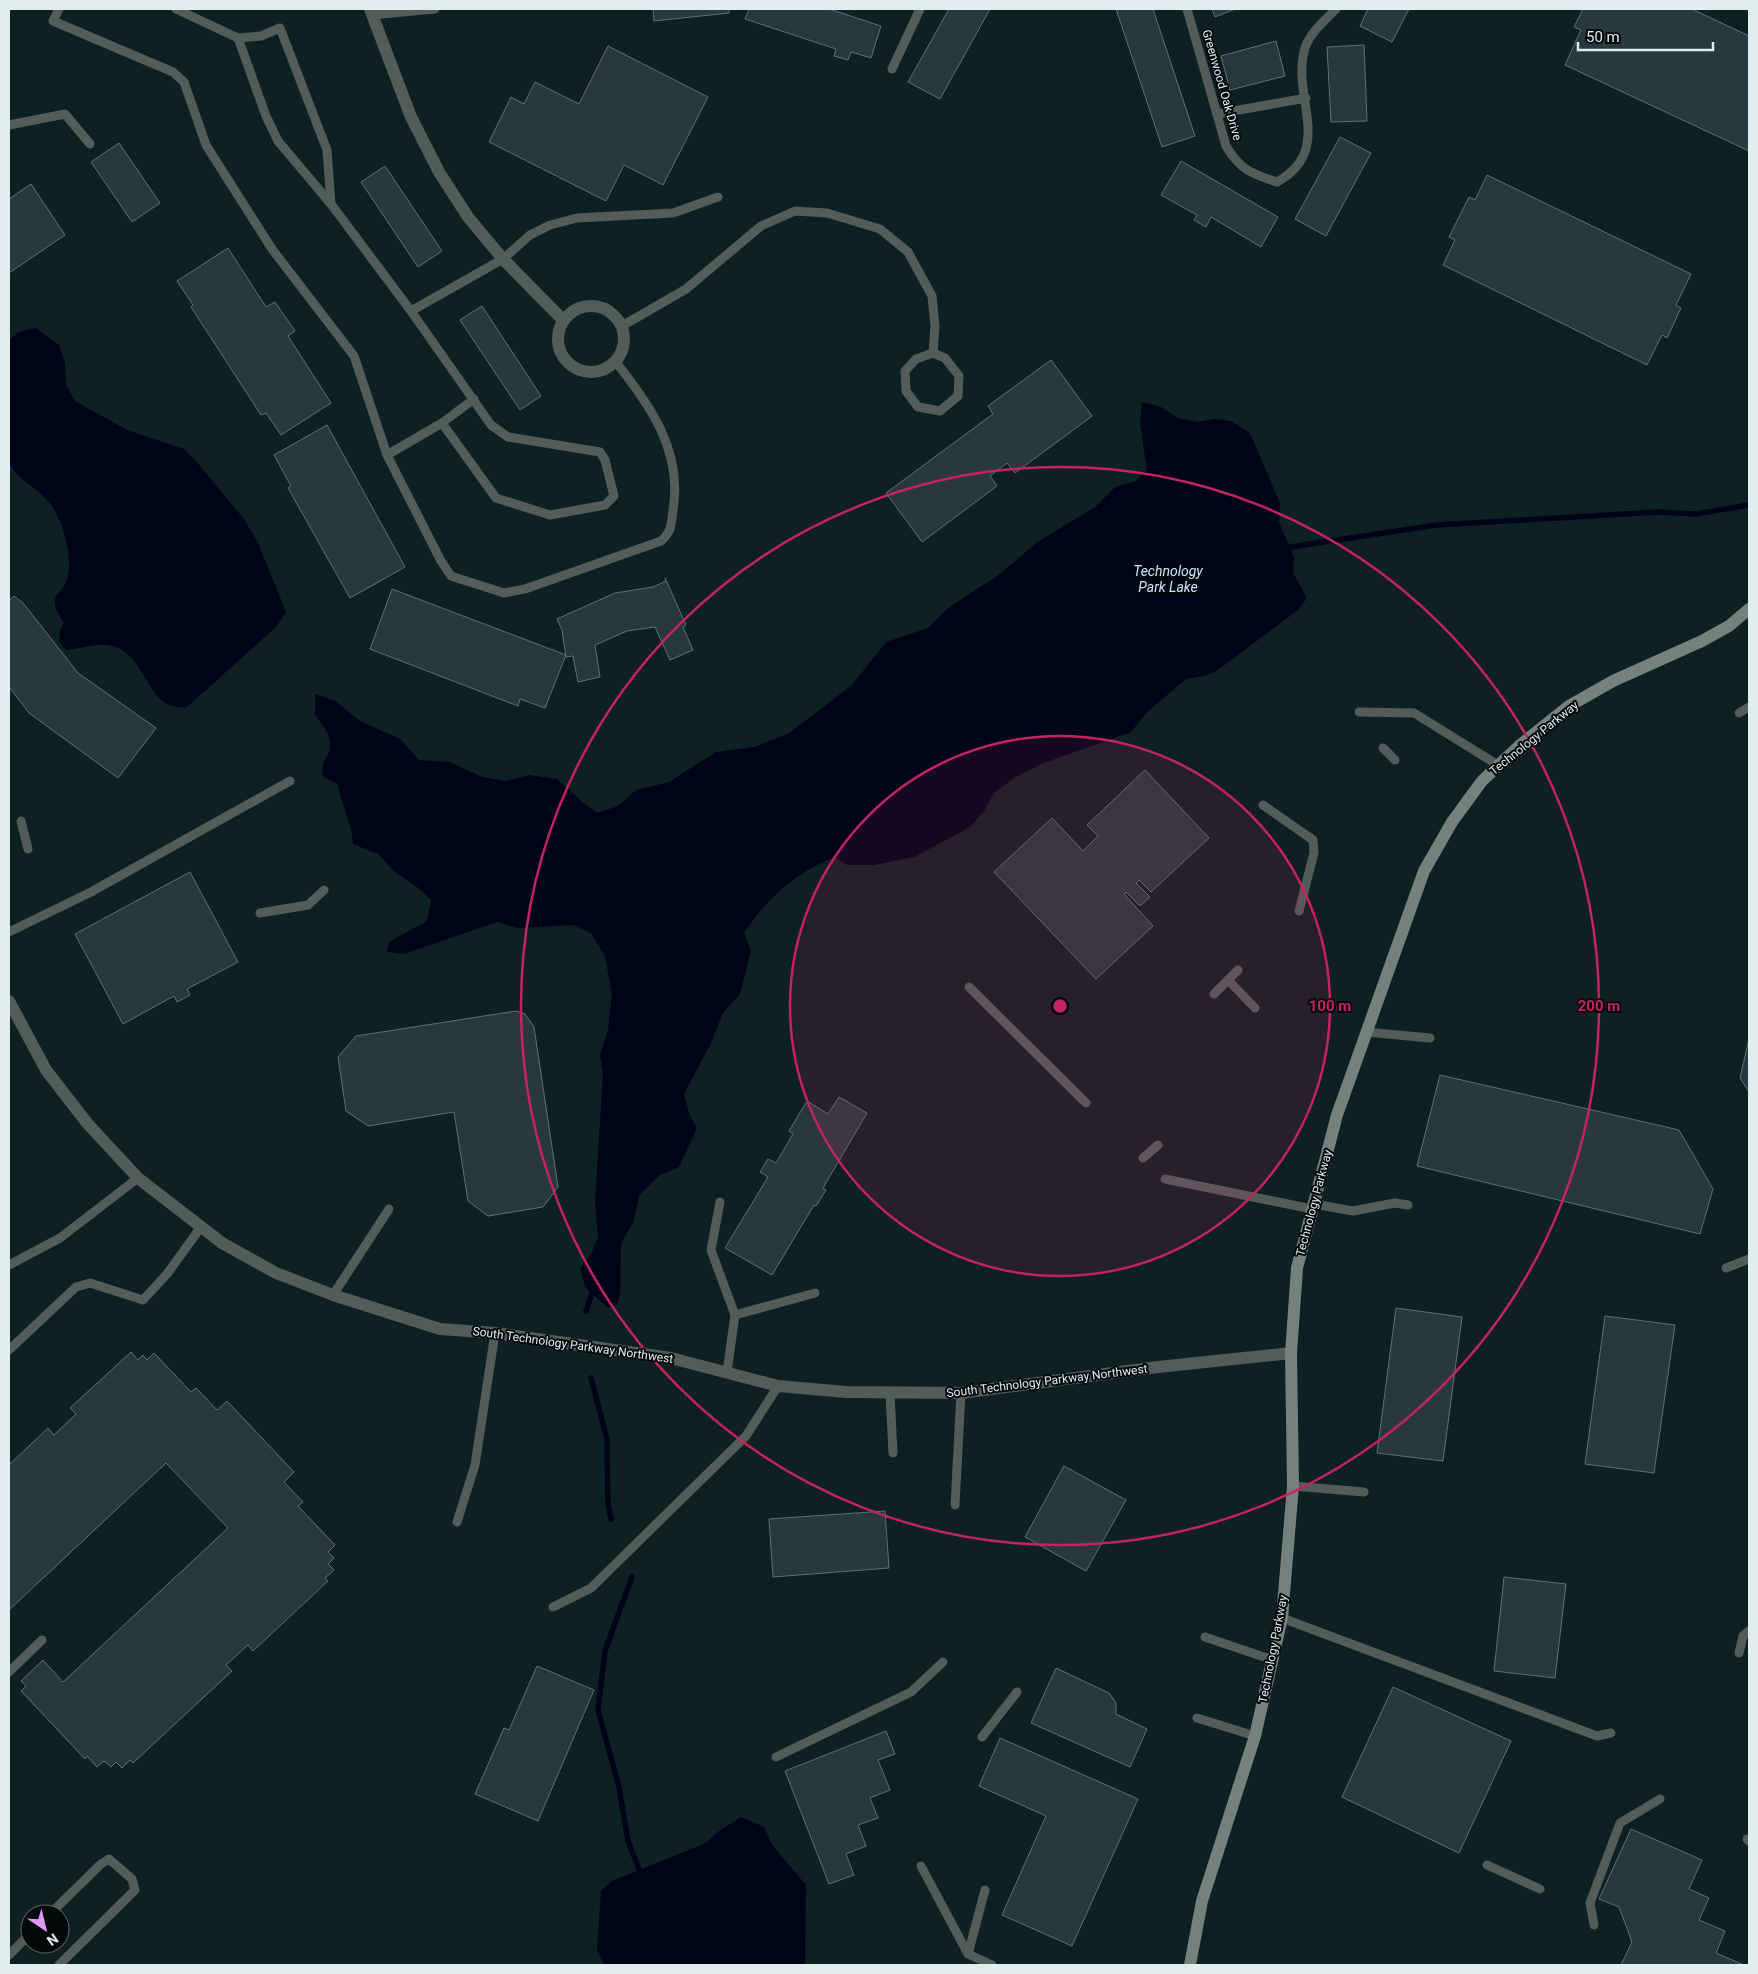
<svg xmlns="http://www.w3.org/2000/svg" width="1758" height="1974" viewBox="0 0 1758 1974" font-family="Roboto,sans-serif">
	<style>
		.water { fill: #000419 }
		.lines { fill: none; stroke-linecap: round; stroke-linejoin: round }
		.stream { stroke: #000419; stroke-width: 5.5 }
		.building { fill: #29383f; stroke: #5f7077 }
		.lane { stroke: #545c5a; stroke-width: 9 }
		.street { stroke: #545c5a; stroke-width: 12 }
		.secondary { stroke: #74817d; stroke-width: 12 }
		.ring { fill: none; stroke: #c42362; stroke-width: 2.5 }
		.labels { text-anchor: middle; stroke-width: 4; stroke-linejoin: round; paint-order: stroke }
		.street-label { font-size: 12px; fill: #e2edee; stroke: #030909 }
		.water-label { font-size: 14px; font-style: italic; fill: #cce4fc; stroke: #030909 }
		.centre { fill: #c42362; stroke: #030909; stroke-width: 2.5 }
		.ring-label { font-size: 15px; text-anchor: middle; font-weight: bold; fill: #c42362; stroke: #030909; stroke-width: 4; stroke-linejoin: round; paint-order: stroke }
	</style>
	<rect width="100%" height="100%" fill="#0f2022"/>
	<!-- water -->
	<g class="water">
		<path d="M 36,328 L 59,345 L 65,363 L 66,385 L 75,401 L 127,430 L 184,449 L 195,460 L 244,519 L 258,543 L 286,612 L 277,626 L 187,707 C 146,713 148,654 112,646 C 96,642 82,649 66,650 L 59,641 L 60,630 L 64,623 C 43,591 64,598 68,576 C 72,557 65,530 56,513 C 46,492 21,483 9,464 L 9,340 L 19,332 Z"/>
		<path d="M 1142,402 L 1161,407 L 1178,418 L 1198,422 L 1214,419 L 1231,421 L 1250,433 L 1280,503 L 1279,522 L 1294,557 L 1293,573 L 1307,598 L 1298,610 L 1218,670 L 1204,676 L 1186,679 L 1147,712 L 1131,732 L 1041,764 L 1015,777 L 994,793 L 984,811 L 970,827 L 914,857 L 874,865 L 847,865 L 835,857 C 796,872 767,898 744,933 L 751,951 L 740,994 L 723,1013 L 710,1045 L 684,1094 L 690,1116 L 697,1128 L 679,1167 L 660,1175 L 639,1195 L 634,1221 L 621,1243 L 620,1295 L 617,1304 L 608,1308 L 585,1287 L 580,1268 L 591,1254 L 598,1238 L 595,1202 L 603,1073 L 600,1055 L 608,1030 L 612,994 L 605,956 L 591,933 L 573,925 L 518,928 L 497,922 L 404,954 L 387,952 L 389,942 L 427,921 L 431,900 L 417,887 L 394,871 L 378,854 L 353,844 C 352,822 341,805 338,784 L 323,777 C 320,757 329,760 330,747 C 331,734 322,724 315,715 L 315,694 L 335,701 L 360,721 L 400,739 L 419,760 L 450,762 L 482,777 L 507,781 L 529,775 L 557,779 L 581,801 L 597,813 L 618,806 L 636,790 L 669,782 L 716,752 L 754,747 L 788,734 L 852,685 L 886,642 L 928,628 L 948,608 L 1000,574 L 1036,543 L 1095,507 L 1115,487 L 1136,481 L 1147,470 L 1140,423 Z"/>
		<polygon points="741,1817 764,1827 773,1846 806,1885 805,1965 604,1965 597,1949 601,1891 612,1881 706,1843 719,1831"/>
	</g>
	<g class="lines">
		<!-- stream -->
		<g class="stream">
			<polyline points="1290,547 1437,525 1658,512 1696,514 1749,505"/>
			<polyline points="586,1311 592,1293"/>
			<polyline points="591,1378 607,1439 608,1505 611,1519"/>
			<polyline points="632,1577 605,1651 598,1710 619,1787 628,1841 639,1869"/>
		</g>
	</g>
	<!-- building -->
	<g class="building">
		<polygon points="653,9 729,9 729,13 654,21"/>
		<polygon points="749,9 829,9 881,26 871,58 851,52 848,60 834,56 836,49 745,19"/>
		<polygon points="949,9 990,9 940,99 908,82"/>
		<polygon points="1116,9 1153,9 1195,136 1162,147"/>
		<polygon points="1212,9 1235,9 1215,17"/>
		<polygon points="1368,9 1409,9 1392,42 1360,26"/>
		<polygon points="1583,9 1692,9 1749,36 1749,151 1565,65 1581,30 1574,27"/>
		<polygon points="1276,41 1285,76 1230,90 1221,56"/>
		<polygon points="1364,45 1367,121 1331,122 1327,47"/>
		<polygon points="608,46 708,97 663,185 624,165 606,201 489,142 511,97 524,104 535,82 579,104"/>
		<polygon points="1340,137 1371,153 1326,236 1295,219"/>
		<polygon points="119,143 160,203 132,222 91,162"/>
		<polygon points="1181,161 1278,217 1261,247 1211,217 1206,227 1194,220 1197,215 1161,195"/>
		<polygon points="385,166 442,251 418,267 361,182"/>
		<polygon points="1487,175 1691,274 1676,305 1681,308 1667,338 1662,335 1647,365 1443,265 1455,240 1449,237 1469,197 1475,200"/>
		<polygon points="31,184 65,235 9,273 9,199"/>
		<polygon points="228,248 266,307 275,302 295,331 288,336 331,403 281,435 266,413 261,415 191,307 193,305 177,281"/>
		<polygon points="482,306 541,396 520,410 460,320"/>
		<polygon points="1051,360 1092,416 1015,473 1007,463 990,476 997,486 922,542 886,493 993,414 988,406"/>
		<polygon points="327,425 405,567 350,598 288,488 291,486 274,455"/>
		<polygon points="665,578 686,625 683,627 693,650 670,660 655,627 627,631 595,645 600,677 578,682 573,656 566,657 562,630 557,619 615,593 653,587 666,581"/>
		<polygon points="392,589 566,655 545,708 520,699 518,706 370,649"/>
		<polygon points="14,596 23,603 78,673 156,728 118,778 29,713 9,687 9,601"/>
		<polygon points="1145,770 1209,838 1151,892 1139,880 1136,883 1150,897 1140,906 1126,892 1124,894 1153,926 1096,979 994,872 1052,818 1083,851 1098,836 1087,825"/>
		<polygon points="190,872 238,962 187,989 190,995 177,1002 174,996 123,1024 75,934"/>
		<polygon points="516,1011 525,1014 534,1027 558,1187 543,1207 488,1216 468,1201 454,1112 368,1126 346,1111 338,1057 356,1036"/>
		<polygon points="1749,1039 1749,1092 1740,1078"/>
		<polygon points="1440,1075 1679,1130 1713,1189 1700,1234 1417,1166"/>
		<polygon points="839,1097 867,1113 823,1188 826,1190 816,1206 814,1205 772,1275 725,1248 768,1177 760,1172 768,1159 776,1163 793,1134 789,1131 807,1101 828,1114"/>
		<polygon points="1396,1308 1462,1317 1443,1461 1377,1453"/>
		<polygon points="1605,1316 1675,1325 1654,1473 1585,1464"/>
		<polygon points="131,1352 138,1360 143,1355 147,1360 154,1353 191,1392 196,1388 217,1410 227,1401 294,1472 284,1482 303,1502 298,1506 335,1545 328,1552 334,1558 328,1564 334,1570 325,1578 328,1581 253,1651 248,1645 226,1665 232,1671 133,1763 130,1760 122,1768 116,1762 111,1767 104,1761 97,1767 87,1756 85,1759 21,1691 26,1686 21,1681 43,1660 63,1682 228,1528 166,1463 9,1610 9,1465 48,1428 54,1435 76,1414 70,1408"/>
		<polygon points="1064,1466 1126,1500 1086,1571 1025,1537"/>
		<polygon points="885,1511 889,1568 773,1577 769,1519"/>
		<polygon points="1504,1577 1566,1584 1555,1678 1494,1671"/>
		<polygon points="537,1666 594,1690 538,1821 475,1794 504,1728 509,1730"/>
		<polygon points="1056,1668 1109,1693 1116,1703 1116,1714 1147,1729 1130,1767 1031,1723"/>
		<polygon points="1393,1687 1511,1741 1459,1853 1342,1797"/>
		<polygon points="886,1731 895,1754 878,1760 890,1790 870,1798 878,1818 858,1825 866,1846 846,1854 854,1875 829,1884 785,1771"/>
		<polygon points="1000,1738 1138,1799 1072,1946 1002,1915 1046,1816 979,1786"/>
		<polygon points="1631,1829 1702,1860 1689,1889 1709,1898 1699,1920 1725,1931 1716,1953 1744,1965 1621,1965 1632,1942 1619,1907 1599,1899"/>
	</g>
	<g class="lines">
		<!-- lane -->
		<g class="lane">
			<path d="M 59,9 L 53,21 L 173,72 L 184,82 L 206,145 L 272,249 L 354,356 L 387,455 L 441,561 L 451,576 L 504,593 L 525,589 L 661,541 C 672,531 671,525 673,510 C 683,451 650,405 615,361"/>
			<polyline points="176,9 238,38 261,36 280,28 327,150 331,204 411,311 503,259 530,235 550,225 577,218 673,213 718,197"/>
			<path d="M 1187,9 L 1226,146 C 1240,170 1252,174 1277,182 C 1336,149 1290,96 1305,48 C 1310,33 1325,20 1336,9"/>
			<polyline points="371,15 435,9"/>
			<polyline points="238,38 266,116 278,141 331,204"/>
			<polyline points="892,69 920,9"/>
			<polyline points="1217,114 1306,98"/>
			<polyline points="9,125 65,114 90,144"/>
			<polyline points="622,326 686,289 761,226 795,211 827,213 880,229 908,252 932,296 935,326 933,353"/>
			<polygon points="933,353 945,358 959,376 958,396 940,411 918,407 906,391 905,371 916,359"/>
			<polyline points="442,423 474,399"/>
			<polyline points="387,455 442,423 496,498 550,515 605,505 614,496 605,460 600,452 508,437 491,425 411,311"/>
			<polyline points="1359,712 1414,713 1498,765"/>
			<polyline points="1739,713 1749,707"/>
			<polyline points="1383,748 1395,760"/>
			<polyline points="1263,805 1313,840 1314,853 1299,911"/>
			<polyline points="21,821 28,849"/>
			<polyline points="260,913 308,905 324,890"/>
			<polyline points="9,932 91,892 290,781"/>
			<polyline points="1228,980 1255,1008"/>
			<polyline points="969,987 1086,1103"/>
			<polyline points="1214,994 1238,970"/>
			<polyline points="1366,1032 1430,1038"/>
			<polyline points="1143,1158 1158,1145"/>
			<polyline points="1165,1179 1312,1209"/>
			<polyline points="720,1202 711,1250 735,1315 727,1372"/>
			<polyline points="1314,1204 1353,1211 1395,1203 1408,1205"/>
			<polyline points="9,1265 60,1238 138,1178"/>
			<polyline points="1726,1268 1749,1259"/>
			<polyline points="333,1295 389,1209"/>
			<polyline points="735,1315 815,1293"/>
			<polyline points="9,1350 76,1287 90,1283 143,1300 167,1274 201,1227"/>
			<polyline points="890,1394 893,1453"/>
			<polyline points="1293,1486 1364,1492"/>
			<polyline points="955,1505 961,1393"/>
			<polyline points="457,1522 475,1465 495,1333"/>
			<polyline points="553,1607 591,1588 746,1436 778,1386"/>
			<polyline points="1282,1618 1597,1736 1611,1733"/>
			<polyline points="1205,1637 1273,1660"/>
			<polyline points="1739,1653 1743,1636 1749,1631"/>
			<polyline points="9,1672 42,1640"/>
			<polyline points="1197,1718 1255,1736"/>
			<polyline points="982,1737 1017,1692"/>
			<polyline points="776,1757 911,1692 943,1662"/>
			<polyline points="1747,1839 1749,1841"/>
			<polyline points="1487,1865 1540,1889"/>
			<polyline points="921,1866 968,1954 992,1965"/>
			<polyline points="50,1914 101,1864 109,1859 132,1879 135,1890 59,1965"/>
			<polyline points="1594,1925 1590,1903 1620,1823 1660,1799"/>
			<polyline points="968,1954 985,1890"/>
			<polyline points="9,1955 30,1934"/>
		</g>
		<!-- street -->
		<g class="street">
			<polyline points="370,9 411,117 439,172 468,217 503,259 563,320"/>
			<circle cx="591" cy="339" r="33"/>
			<polyline points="9,1001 46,1070 87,1123 138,1178 222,1243 276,1273 333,1295 440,1329 495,1333 671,1358 778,1386 846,1392 961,1393 1158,1367 1291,1353"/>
		</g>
		<!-- secondary -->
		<polyline class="secondary" points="1190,1965 1202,1901 1255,1736 1282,1618 1293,1486 1291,1353 1297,1268 1337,1115 1424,871 1452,822 1482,781 1519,746 1569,706 1613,681 1702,641 1729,626 1749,609"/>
	</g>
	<!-- distance rings -->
	<circle cx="1060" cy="1006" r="270" fill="#c42362" fill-opacity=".12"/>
	<g class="ring">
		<circle cx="1060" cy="1006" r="270"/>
		<circle cx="1060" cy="1006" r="539"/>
	</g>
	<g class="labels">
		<!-- street labels -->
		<g class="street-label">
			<text transform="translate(1222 85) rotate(74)" y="4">Greenwood Oak Drive</text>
			<text transform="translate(1534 738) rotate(-39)" y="4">Technology Parkway</text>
			<text transform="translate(1314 1203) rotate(-75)" y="4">Technology Parkway</text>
			<text transform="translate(573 1345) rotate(8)" y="4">South Technology Parkway Northwest</text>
			<text transform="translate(1047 1381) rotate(-7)" y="4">South Technology Parkway Northwest</text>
			<text transform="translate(1273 1649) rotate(-79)" y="4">Technology Parkway</text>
		</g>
		<!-- water labels -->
		<g class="water-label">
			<text x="1168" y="576">Technology<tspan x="1168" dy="16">Park Lake</tspan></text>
		</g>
	</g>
	<circle cx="1060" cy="1006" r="8" class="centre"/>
	<g class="ring-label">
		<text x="1330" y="1011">100 m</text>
		<text x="1599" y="1011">200 m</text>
	</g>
	<!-- border -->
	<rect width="1758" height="1974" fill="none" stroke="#e2edee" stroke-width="20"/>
	<!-- north arrow -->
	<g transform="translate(45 1929) rotate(145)"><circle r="24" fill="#030909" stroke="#5c6465"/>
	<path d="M0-4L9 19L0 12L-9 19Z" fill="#de98f2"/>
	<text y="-8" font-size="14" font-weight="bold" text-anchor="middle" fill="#e2edee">N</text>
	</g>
	<!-- scale -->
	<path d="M1578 42v8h135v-8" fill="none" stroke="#e2edee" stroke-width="2.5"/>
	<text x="1586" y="42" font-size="15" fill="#e2edee" stroke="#030909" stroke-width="4" paint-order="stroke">50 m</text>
</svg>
